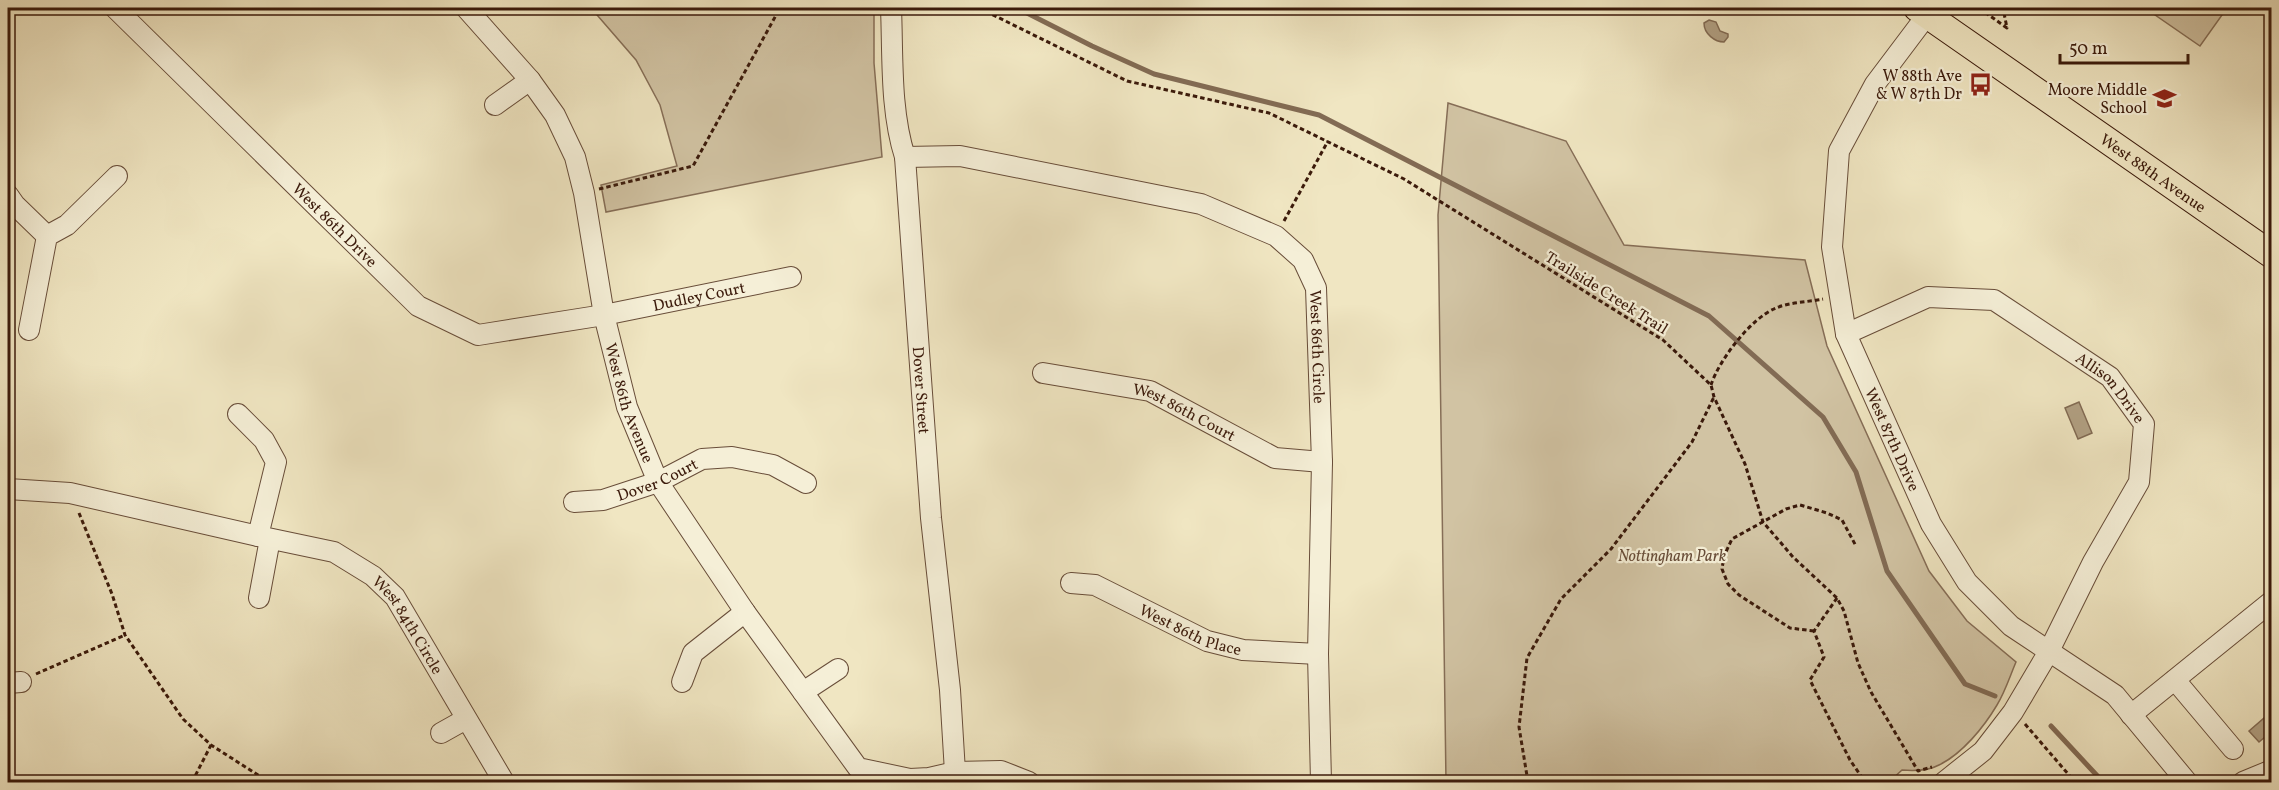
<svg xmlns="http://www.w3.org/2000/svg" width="2279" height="790" viewBox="0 0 2279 790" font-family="Vollkorn,serif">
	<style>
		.green { fill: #d1c3a3; stroke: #866e57; stroke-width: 1.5 }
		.water { fill: #b2a184; stroke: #826b54; stroke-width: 1.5 }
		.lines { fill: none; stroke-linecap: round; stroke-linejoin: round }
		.stream { stroke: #826b54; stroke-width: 5 }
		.minor-casing { stroke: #684d39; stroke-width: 22 }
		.major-casing { stroke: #3b1a0b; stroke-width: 28 }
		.path { stroke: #3b1a0b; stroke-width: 3; stroke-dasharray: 4.5 3; stroke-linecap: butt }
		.minor { stroke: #f5efd7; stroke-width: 20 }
		.major { stroke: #f0e6c2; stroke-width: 26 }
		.labels { text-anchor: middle; stroke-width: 4.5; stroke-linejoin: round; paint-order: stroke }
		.poi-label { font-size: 16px; fill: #3b1a0b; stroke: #f5efd7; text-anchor: end }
		.street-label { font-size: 16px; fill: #3b1a0b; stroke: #f5efd7 }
		.park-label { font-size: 16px; font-style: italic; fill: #684d39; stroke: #f5efd7 }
	</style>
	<rect width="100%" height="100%" fill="#f0e6c2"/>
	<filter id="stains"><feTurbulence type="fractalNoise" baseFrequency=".00333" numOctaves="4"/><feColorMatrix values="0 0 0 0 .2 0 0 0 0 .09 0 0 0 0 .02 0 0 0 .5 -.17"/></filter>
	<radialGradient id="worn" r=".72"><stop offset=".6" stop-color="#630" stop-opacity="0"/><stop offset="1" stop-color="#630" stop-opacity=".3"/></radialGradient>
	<!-- green -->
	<g class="green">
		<polygon points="591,8 874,8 874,63 882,157 606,212 601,185 677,166 660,105 636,60"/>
		<polygon points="2145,8 2227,8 2200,46"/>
		<path d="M 1448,103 L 1566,141 L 1624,245 L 1805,260 L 1827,346 L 1929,571 L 1967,621 L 2016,662 C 2010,676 2005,692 1997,705 C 1984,727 1962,754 1939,765 C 1928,771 1914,771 1902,770 L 1889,782 L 1446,782 L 1438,215 Z"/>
	</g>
	<!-- water -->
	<g class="water">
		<path d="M 1709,20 L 1716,22 L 1720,31 L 1728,34 L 1728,37 L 1724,42 C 1715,42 1704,34 1704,23 Z"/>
		<polygon points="2079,402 2092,433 2078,439 2065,408"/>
		<polygon points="2271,712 2271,732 2259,742 2249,731"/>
	</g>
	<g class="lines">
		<!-- stream -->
		<g class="stream">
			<polyline points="1017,8 1092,46 1154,74 1319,115 1709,316 1823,417 1856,472 1887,571 1965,684 1995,696"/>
			<polyline points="2051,726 2103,782"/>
		</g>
		<defs>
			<g id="minor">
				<path id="s1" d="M 115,8 L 418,306 L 478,335 L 604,315 L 791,277"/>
				<path id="s2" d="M 466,8 L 530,80 L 555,115 L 575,157 L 584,193 L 604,315 L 627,407 L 658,482 L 745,612 L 858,768 L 910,779 L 929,778 L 955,772 L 1001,771 L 1029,782"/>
				<path id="s3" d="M 891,8 C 893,56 890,110 905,157 L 931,518 L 950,690 L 955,772"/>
				<path id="s4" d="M 1927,15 L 1875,84 L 1839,151 L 1832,247 L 1846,334 L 1931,524 L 1967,582 L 2011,626 L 2115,695 L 2187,782"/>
				<polyline points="495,105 530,80"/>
				<path id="s5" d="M 905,157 L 960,156 L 1201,204 L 1276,236 L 1303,260 L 1316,288 L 1322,462 L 1318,654 L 1321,782"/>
				<polyline points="8,195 15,205 47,236"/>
				<polyline points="29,330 47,236 67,225 117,176"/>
				<path id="s6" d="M 1846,334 L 1928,297 L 1994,300 L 2110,377 L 2144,424 L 2139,482 L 2093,562 L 2048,653 L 2013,712 L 1983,751 L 1944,782"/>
				<path id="s7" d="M 1043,373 L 1150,391 L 1275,458 L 1322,462"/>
				<path id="s8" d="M 238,414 L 264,440 L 276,462 L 258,536 L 334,552 L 373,576 L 395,597 L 504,782"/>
				<polyline points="8,489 70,493 258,536"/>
				<path id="s9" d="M 574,502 L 603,500 L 658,482 L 702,459 L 732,457 L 773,465 L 806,483"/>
				<path id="s10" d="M 1071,583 L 1095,585 L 1207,641 L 1243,650 L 1318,654"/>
				<polyline points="259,598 270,539"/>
				<polyline points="2175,680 2233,749"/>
				<polyline points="682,682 693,653 745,612"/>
				<polyline points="8,683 21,682"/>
				<polyline points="803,692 838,669"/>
				<polyline points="2131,715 2272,601"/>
				<polyline points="441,733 466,719"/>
				<polyline points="2243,782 2272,770"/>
			</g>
			<g id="major">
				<path id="s11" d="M 1917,8 L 2272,255"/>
			</g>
		</defs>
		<!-- minor casing -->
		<use href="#minor" class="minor-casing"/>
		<!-- major casing -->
		<use href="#major" class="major-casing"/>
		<!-- path -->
		<g class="path">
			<polyline points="979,8 1127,81 1269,113 1404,179 1663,340 1711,385 1714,397 1745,464 1763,522 1793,557 1837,598 1844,611 1858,663 1871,692 1918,771 1932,767"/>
			<polyline points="1979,8 2007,28 2003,8"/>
			<polyline points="599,189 693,166 780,8"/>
			<polyline points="1284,221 1328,141"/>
			<path d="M 1711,385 C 1719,360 1751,318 1776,308 C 1790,302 1809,302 1823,299"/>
			<polyline points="79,513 112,594 125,635 183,719 211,745 269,782"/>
			<polyline points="1837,598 1814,631 1824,657 1810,680 1850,760 1865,782"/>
			<polyline points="1814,631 1790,628 1739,595 1728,584 1722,569 1724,556 1732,539 1786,509 1800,505 1827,513 1842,520 1856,546"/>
			<polyline points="36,674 125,635"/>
			<polyline points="2025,724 2075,782"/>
			<polyline points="192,782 211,745"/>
			<polyline points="1528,782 1519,727 1527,658 1561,599 1611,549 1692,442 1714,397"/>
		</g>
		<!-- minor -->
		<use href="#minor" class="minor"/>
		<!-- major -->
		<use href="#major" class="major"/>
	</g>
	<!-- icons -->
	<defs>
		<symbol id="bus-bare" viewBox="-9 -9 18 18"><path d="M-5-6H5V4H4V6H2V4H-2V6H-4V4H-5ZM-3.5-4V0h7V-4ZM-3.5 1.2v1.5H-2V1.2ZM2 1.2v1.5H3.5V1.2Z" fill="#8f2418" stroke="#f5efd7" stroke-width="2.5" paint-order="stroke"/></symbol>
		<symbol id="school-bare" viewBox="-9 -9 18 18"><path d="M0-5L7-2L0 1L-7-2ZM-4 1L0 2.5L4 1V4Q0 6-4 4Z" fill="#8f2418" stroke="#f5efd7" stroke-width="2.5" paint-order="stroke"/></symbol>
	</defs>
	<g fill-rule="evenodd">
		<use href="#bus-bare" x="1964" y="68" width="33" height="33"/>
		<use href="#school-bare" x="2148" y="82" width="33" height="33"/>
	</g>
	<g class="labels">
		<!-- poi labels -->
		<g class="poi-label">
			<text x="1962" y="81">W 88th Ave<tspan x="1962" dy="18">&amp; W 87th Dr</tspan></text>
			<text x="2147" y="95">Moore Middle<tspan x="2147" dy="18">School</tspan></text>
		</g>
		<!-- street labels -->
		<g class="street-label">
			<text dy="6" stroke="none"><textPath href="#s11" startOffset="288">West 88th Avenue</textPath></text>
			<text dy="6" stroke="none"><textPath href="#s1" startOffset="309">West 86th Drive</textPath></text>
			<text transform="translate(1607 292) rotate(32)" y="6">Trailside Creek Trail</text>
			<text dy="6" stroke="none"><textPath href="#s1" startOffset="716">Dudley Court</textPath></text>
			<text dy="6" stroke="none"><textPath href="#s5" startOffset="508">West 86th Circle</textPath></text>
			<text dy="6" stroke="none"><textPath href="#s6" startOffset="303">Allison Drive</textPath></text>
			<text dy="6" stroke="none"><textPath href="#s3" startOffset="384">Dover Street</textPath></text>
			<text dy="6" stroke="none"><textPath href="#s2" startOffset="438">West 86th Avenue</textPath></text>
			<text dy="6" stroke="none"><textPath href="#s7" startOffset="148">West 86th Court</textPath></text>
			<text dy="6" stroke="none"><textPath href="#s4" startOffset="462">West 87th Drive</textPath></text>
			<text dy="6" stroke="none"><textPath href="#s9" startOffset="87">Dover Court</textPath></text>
			<text dy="6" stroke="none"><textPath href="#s8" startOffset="322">West 84th Circle</textPath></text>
			<text dy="6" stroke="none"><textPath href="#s10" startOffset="130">West 86th Place</textPath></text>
		</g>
		<!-- park labels -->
		<g class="park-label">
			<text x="1672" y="561">Nottingham Park</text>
		</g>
	</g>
	<!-- margin -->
	<rect width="2279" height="790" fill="none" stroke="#f0e6c2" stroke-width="30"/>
	<rect x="9" y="9" width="2261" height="772" fill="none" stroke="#3b1a0b" stroke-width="3"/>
	<rect x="15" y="15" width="2249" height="760" fill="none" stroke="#3b1a0b" stroke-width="1.5"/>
	<!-- scale -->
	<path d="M2060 54v9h128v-9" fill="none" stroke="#3b1a0b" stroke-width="3"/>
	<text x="2069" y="54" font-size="18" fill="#3b1a0b" stroke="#f5efd7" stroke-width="4.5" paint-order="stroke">50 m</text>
	<rect width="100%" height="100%" filter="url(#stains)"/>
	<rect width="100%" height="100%" fill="url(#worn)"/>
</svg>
